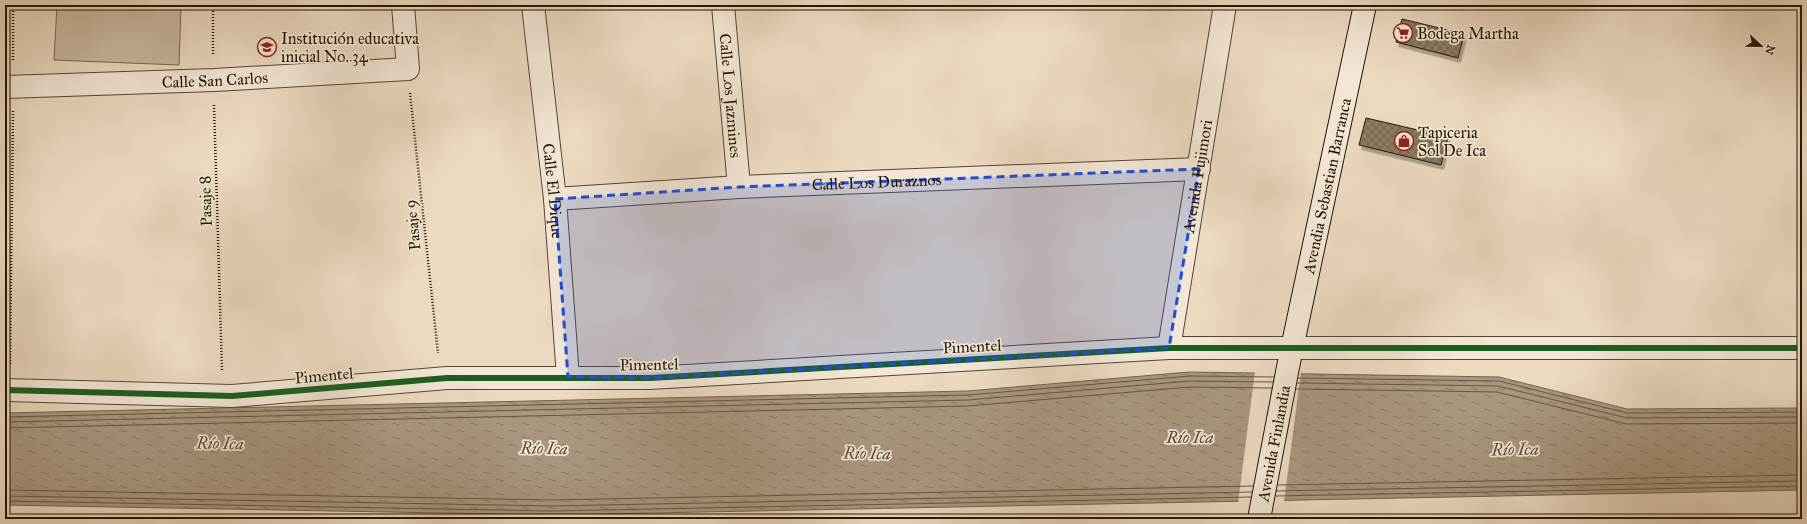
<svg xmlns="http://www.w3.org/2000/svg" width="1807" height="524" viewBox="0 0 1807 524" font-family="'IM FELL Great Primer',serif">
	<style>
		.green { fill: #c9b89f; stroke: #776650 }
		.water { fill: url(#water-ripples); stroke: #74624c }
		.pier { fill: #ebd9c0 }
		.lines { fill: none; stroke-linecap: round; stroke-linejoin: round }
		.shore { stroke: #665640; stroke-width: 1 }
		.building { fill: url(#building-cross-hatch); stroke: #251500; filter: url(#shadow) }
		.street-casing { stroke: #564630; stroke-width: 24 }
		.secondary-casing { stroke: #251500; stroke-width: 24 }
		.path { stroke: #251500; stroke-width: 2.5; stroke-dasharray: 1 2; stroke-linecap: butt }
		.street { stroke: #f2e6d6; stroke-width: 22 }
		.secondary { stroke: #f2e6d6; stroke-width: 22 }
		.cycleway-casing { stroke: #f2e6d6; stroke-width: 8 }
		.cycleway { stroke: #1b5e20; stroke-width: 6 }
		.marked { fill: #1d4ed8; fill-opacity: 0.2; stroke: #1d4ed8; stroke-width: 3; stroke-dasharray: 8 5; stroke-linejoin: round }
		.labels { text-anchor: middle; stroke-width: 3.5; stroke-linejoin: round; paint-order: stroke }
		.poi-label { font-size: 16px; fill: #251500; stroke: #f2e6d6; text-anchor: start }
		.street-label { font-size: 16px; fill: #251500; stroke: #f2e6d6 }
		.water-label { font-size: 17px; font-style: italic; fill: #594933; stroke: #f2e6d6 }
	</style>
	<defs>
		<pattern id="water-ripples" width="26" height="14" patternUnits="userSpaceOnUse"><rect width="26" height="14" fill="#a8967f"/><path d="M2 4q2-2 4 0t4 0M15 11q2-2 4 0t4 0" fill="none" stroke="#897966"/></pattern>
		<pattern id="building-cross-hatch" width="8" height="8" patternUnits="userSpaceOnUse"><rect width="8" height="8" fill="#8c7b64"/><path d="M0 0l8 8M0 8l8-8" fill="none" stroke="#726450"/></pattern>
		<filter id="shadow"><feDropShadow dx="2.5" dy="4.5" stdDeviation="0" flood-color="#0004"/></filter>
	</defs>
	<rect width="100%" height="100%" fill="#ebd9c0"/>
	<filter id="stains"><feTurbulence type="fractalNoise" baseFrequency=".005" numOctaves="4"/><feColorMatrix values="0 0 0 0 .2 0 0 0 0 .09 0 0 0 0 .02 0 0 0 .5 -.17"/></filter>
	<radialGradient id="worn" r=".72"><stop offset=".6" stop-color="#630" stop-opacity="0"/><stop offset="1" stop-color="#630" stop-opacity=".3"/></radialGradient>
	<!-- green -->
	<polygon class="green" points="57,5 181,5 179,65 54,60"/>
	<!-- water -->
	<polygon class="water" points="1189,372 1499,377 1627,409 1802,408 1802,490 552,515 5,505 5,413 968,391"/>
	<!-- pier -->
	<polygon class="pier" points="1255,371 1301,372 1284,502 1238,503"/>
	<g class="lines">
		<!-- shore -->
		<g class="shore">
			<polyline points="1298,378 1499,381 1627,413 1802,412"/>
			<polyline points="1297,383 1498,386 1627,418 1802,417"/>
			<polyline points="1296,389 1497,392 1626,424 1802,423"/>
			<polyline points="5,417 968,395 1190,376 1274,377"/>
			<polyline points="5,422 968,400 1190,381 1273,382"/>
			<polyline points="5,428 968,406 1190,387 1272,388"/>
			<polyline points="1278,485 1802,475"/>
			<polyline points="5,490 552,500 1253,486"/>
			<polyline points="1276,491 1802,481"/>
			<polyline points="5,496 552,506 1252,492"/>
			<polyline points="1276,496 1802,486"/>
			<polyline points="5,501 552,511 1251,497"/>
		</g>
	</g>
	<!-- building -->
	<g class="building">
		<polygon points="1402,19 1464,34 1458,58 1396,42"/>
		<polygon points="1366,118 1448,137 1441,165 1359,145"/>
	</g>
	<g class="lines">
		<defs>
			<g id="street">
				<path id="s1" d="M 533,5 L 555,199 L 568,377"/>
				<path id="s2" d="M 723,5 L 739,187"/>
				<path id="s3" d="M 5,87 L 214,80 L 408,69 L 403,5"/>
				<path id="s4" d="M 555,199 L 739,187 L 1199,169"/>
				<path id="s5" d="M 1169,348 L 1225,5"/>
				<polyline points="5,390 232,396 447,378 650,378 1169,348 1802,348"/>
			</g>
			<g id="secondary">
				<path id="s6" d="M 1259,519 L 1288,367 L 1365,5"/>
			</g>
		</defs>
		<!-- street casing -->
		<use href="#street" class="street-casing"/>
		<!-- secondary casing -->
		<use href="#secondary" class="secondary-casing"/>
		<!-- path -->
		<g class="path">
			<polyline points="13,5 13,62"/>
			<polyline points="213,5 213,54"/>
			<polyline points="410,93 438,353"/>
			<polyline points="214,105 222,370"/>
			<polyline points="10,364 13,111"/>
		</g>
		<!-- street -->
		<use href="#street" class="street"/>
		<!-- secondary -->
		<use href="#secondary" class="secondary"/>
		<defs>
			<polyline id="cycleway" points="5,390 232,396 447,378 650,378 1169,348 1802,348"/>
		</defs>
		<!-- cycleway casing -->
		<use href="#cycleway" class="cycleway-casing"/>
		<!-- cycleway -->
		<use href="#cycleway" class="cycleway"/>
	</g>
	<!-- marked area -->
	<path class="marked" d="M 1199,169 L 1169,348 L 650,378 L 568,377 L 555,199 L 739,187 Z"/>
	<!-- icons -->
	<defs>
		<symbol id="supermarket-ring" viewBox="-11 -11 22 22"><circle r="9.5" fill="#f2e6d6" stroke="#8f2418" stroke-width="1.5"/><path d="M-6-5.5h2.5l.6 2H6L4.5 2H-2.5L-4.4-4H-6ZM-1.5 3.2a1.3 1.3 0 1 0 .1 0ZM3 3.2a1.3 1.3 0 1 0 .1 0Z" fill="#8f2418"/></symbol>
		<symbol id="school-ring" viewBox="-11 -11 22 22"><circle r="9.5" fill="#f2e6d6" stroke="#8f2418" stroke-width="1.5"/><path d="M0-5L7-2L0 1L-7-2ZM-4 1L0 2.5L4 1V4Q0 6-4 4Z" fill="#8f2418"/></symbol>
		<symbol id="shop-ring" viewBox="-11 -11 22 22"><circle r="9.5" fill="#f2e6d6" stroke="#8f2418" stroke-width="1.5"/><path d="M-5-2.5h2.3a2.7 3.5 0 0 1 5.4 0H5L5.5 6h-11ZM-1.5-2.5h3a1.5 2.3 0 0 0-3 0Z" fill="#8f2418"/></symbol>
	</defs>
	<g fill-rule="evenodd">
		<use href="#supermarket-ring" x="1392" y="22" width="22" height="22"/>
		<use href="#school-ring" x="256" y="36" width="22" height="22"/>
		<use href="#shop-ring" x="1393" y="130" width="22" height="22"/>
	</g>
	<g class="labels">
		<!-- poi labels -->
		<g class="poi-label">
			<text x="1417" y="39">Bodega Martha</text>
			<text x="281" y="44">Institución educativa<tspan x="281" dy="18">inicial No. 34</tspan></text>
			<text x="1418" y="138">Tapiceria<tspan x="1418" dy="18">Sol De Ica</tspan></text>
		</g>
		<!-- street labels -->
		<g class="street-label">
			<text dy="6" stroke="none"><textPath href="#s3" startOffset="210">Calle San Carlos</textPath></text>
			<text dy="6" stroke="none"><textPath href="#s2" startOffset="91">Calle Los Jazmines</textPath></text>
			<text dy="6" stroke="none"><textPath href="#s5" startOffset="174">Avenida Fujimori</textPath></text>
			<text dy="6" stroke="none"><textPath href="#s4" startOffset="322">Calle Los Duraznos</textPath></text>
			<text dy="6" stroke="none"><textPath href="#s6" startOffset="340">Avendia Sebastian Barranca</textPath></text>
			<text dy="6" stroke="none"><textPath href="#s1" startOffset="187">Calle El Dique</textPath></text>
			<text transform="translate(205 201) rotate(-92)" y="6">Pasaje 8</text>
			<text transform="translate(412 225) rotate(-96)" y="6">Pasaje 9</text>
			<text transform="translate(972 346) rotate(-3)" y="6">Pimentel</text>
			<text transform="translate(649 364) rotate(-1)" y="6">Pimentel</text>
			<text transform="translate(324 375) rotate(-5)" y="6">Pimentel</text>
			<text dy="6" stroke="none"><textPath href="#s6" startOffset="77">Avenida Finlandia</textPath></text>
		</g>
		<!-- water labels -->
		<g class="water-label">
			<text x="1190" y="443">Río Ica</text>
			<text transform="translate(220 443) rotate(1)" y="6">Río Ica</text>
			<text transform="translate(544 448) rotate(1)" y="6">Río Ica</text>
			<text transform="translate(1515 449) rotate(-1)" y="6">Río Ica</text>
			<text transform="translate(867 453) rotate(1)" y="6">Río Ica</text>
		</g>
	</g>
	<!-- margin -->
	<rect width="1807" height="524" fill="none" stroke="#ebd9c0" stroke-width="20"/>
	<rect x="6" y="6" width="1795" height="512" fill="none" stroke="#251500" stroke-width="2"/>
	<rect x="10" y="10" width="1787" height="504" fill="none" stroke="#251500"/>
	<!-- north arrow -->
	<g transform="translate(1761 46) rotate(112)" stroke="#f2e6d6" stroke-width="3" paint-order="stroke">
	<path d="M0-3L7 15L0 10L-7 15Z" fill="#251500"/>
	<text y="-6" font-size="11" font-weight="bold" text-anchor="middle" fill="#251500">N</text>
	</g>
	<rect width="100%" height="100%" filter="url(#stains)"/>
	<rect width="100%" height="100%" fill="url(#worn)"/>
</svg>
